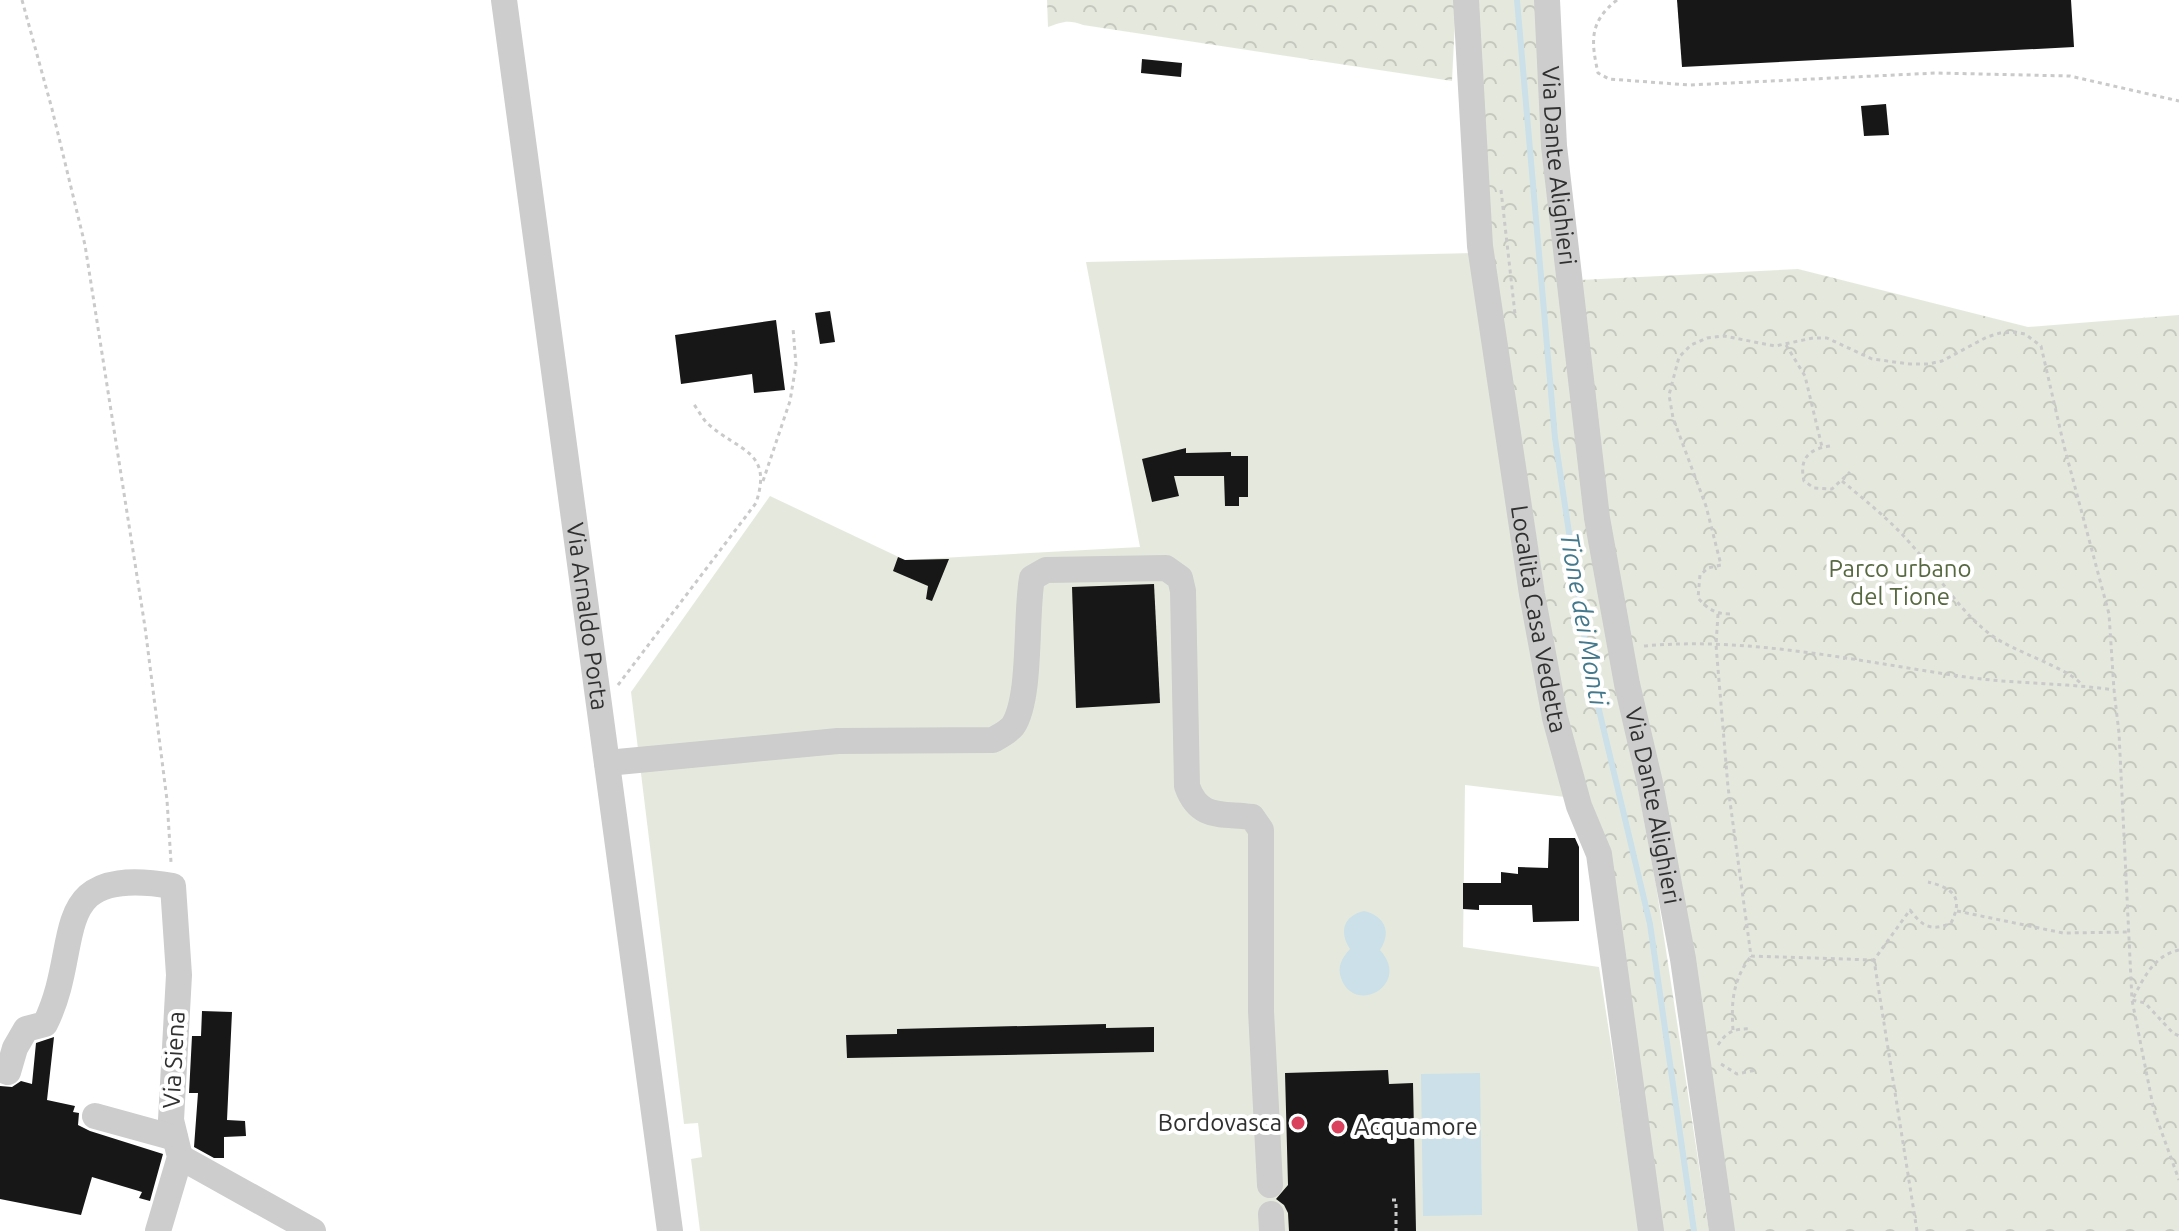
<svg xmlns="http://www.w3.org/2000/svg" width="2179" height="1231" viewBox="0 0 2179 1231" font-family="Ubuntu,sans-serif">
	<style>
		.grass { fill: #e5e9dd }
		.forest { fill: url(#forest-crowns) }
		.water { fill: #cbe0e8 }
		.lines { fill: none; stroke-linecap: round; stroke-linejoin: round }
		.stream { stroke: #cbe0e8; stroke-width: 6 }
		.building { fill: #171717 }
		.path { stroke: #cacaca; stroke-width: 3; stroke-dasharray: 4 4; stroke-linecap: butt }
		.minor { stroke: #cdcdcd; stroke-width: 26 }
		.poi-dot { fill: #d9415d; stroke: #fff; stroke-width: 3 }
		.labels { text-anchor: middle; stroke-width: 8; stroke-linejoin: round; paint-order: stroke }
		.street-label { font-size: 24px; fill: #303030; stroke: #fff }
		.park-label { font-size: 24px; fill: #586941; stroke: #fff }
		.poi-label { font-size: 24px; fill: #303030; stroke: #fff; text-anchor: end }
		.water-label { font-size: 26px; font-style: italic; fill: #44798d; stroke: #fff }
	</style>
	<defs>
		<pattern id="forest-crowns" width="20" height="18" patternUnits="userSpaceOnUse" patternTransform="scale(2)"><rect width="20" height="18" fill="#e5e9dd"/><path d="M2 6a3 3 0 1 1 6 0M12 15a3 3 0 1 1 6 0" fill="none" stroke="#c5c8be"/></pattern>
	</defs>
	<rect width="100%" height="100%" fill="#fff"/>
	<!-- grass -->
	<polygon class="grass" points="1474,253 1565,797 1465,785 1463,947 1599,967 1640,1231 700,1231 691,1159 702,1157 698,1123 684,1124 631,692 770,496 905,560 1140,547 1086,262"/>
	<!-- forest -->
	<g class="forest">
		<path d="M 1047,0 L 1456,0 L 1452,81 L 1083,25 C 1068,19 1062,22 1048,27 Z"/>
		<polygon points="1476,0 1539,0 1628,735 1656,885 1709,1231 1659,1231 1585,792 1562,706 1490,235"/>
		<polygon points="1798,269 2028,327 2179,315 2179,1231 1728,1231 1603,496 1580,280"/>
	</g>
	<!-- water -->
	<g class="water">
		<path d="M 1364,911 C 1385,916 1392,932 1380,950 C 1412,985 1354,1016 1341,978 C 1337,966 1342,958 1350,949 C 1339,932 1343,916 1364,911 Z"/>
		<polygon points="1480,1073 1482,1215 1423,1216 1421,1074"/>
	</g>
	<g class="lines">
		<!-- stream -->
		<polyline class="stream" points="1517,0 1555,438 1589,668 1650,924 1694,1231"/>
	</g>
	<!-- building -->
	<g class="building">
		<polygon points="1677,0 2071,0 2074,47 1682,67"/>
		<polygon points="1142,59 1182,63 1181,77 1141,73"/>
		<polygon points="1886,104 1889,135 1864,136 1861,106"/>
		<polygon points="830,311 835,342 820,344 815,313"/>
		<polygon points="776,320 785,390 754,393 752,374 681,384 675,335"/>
		<polygon points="1186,448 1186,453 1231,452 1231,456 1248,456 1248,497 1239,497 1239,506 1225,506 1224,476 1174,476 1179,496 1152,502 1142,459"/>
		<polygon points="898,557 905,560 949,559 932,601 926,599 928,586 893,571"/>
		<polygon points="1154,584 1160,703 1076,708 1072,587"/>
		<polygon points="1549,838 1575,838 1579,847 1579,921 1533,922 1532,905 1479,905 1479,910 1463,909 1463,883 1501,883 1501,872 1518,874 1518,867 1548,868"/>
		<polygon points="202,1011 232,1012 227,1120 245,1121 246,1136 224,1137 224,1158 214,1158 194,1147 198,1093 189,1093 192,1036 201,1036"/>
		<polygon points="1106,1024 1106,1028 1154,1027 1154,1052 847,1058 846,1035 897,1034 897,1029"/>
		<polygon points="54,1037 47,1100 75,1106 73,1112 79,1113 78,1125 90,1131 163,1154 150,1201 139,1198 142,1192 92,1177 81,1215 0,1199 0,1086 12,1087 21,1081 32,1084 36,1043"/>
		<polygon points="1388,1070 1389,1084 1413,1083 1416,1231 1289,1231 1288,1213 1284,1205 1276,1199 1288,1185 1285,1073"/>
	</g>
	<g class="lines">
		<!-- path -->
		<g class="path">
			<polyline points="22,0 52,109 85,245 145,627 167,800 171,862"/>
			<path d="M 1617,0 C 1589,22 1591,41 1598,73 L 1609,79 L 1689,85 L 1936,73 L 2070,76 L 2179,101"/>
			<polyline points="1501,190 1515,314"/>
			<polyline points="1786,345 1805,376 1822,447"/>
			<path d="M 1830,446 C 1808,449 1799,459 1804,481 L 1814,488 L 1832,489 L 1850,472"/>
			<polyline points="763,481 790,401 796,365 793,328"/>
			<path d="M 1842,481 C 1866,501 1890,520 1910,543 C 1938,574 1957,609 1991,635 C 2012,651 2071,669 2082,685"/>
			<polyline points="1718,614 1716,645 1728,787 1751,956 1874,960"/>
			<path d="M 1730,614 C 1715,614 1708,609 1698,598 L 1700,575 L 1708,568 L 1721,565 L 1706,506 L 1673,418 L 1669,395 L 1679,357 L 1691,345 L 1707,338 L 1724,336 L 1775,346 L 1813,338 L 1827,338 L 1872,359 L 1910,364 L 1928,364 L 1942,361 L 1987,337 L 2000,333 L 2015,332 L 2025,334 L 2041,346 L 2064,446 L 2109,614 L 2114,690"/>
			<path d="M 1644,646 C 1753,636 1865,663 1973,678 C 2020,684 2067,683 2114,690 L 2119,733 L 2132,1000 L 2145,1003 L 2173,1033 L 2179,1036"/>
			<path d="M 618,685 L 756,503 C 773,451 740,452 708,424 C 702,418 698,410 693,403"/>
			<polyline points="1957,911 2063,933 2127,932"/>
			<path d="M 2179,950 C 2153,956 2144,978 2132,1000 L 2154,1111 L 2179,1180"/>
			<path d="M 1733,1030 C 1731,1001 1733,980 1751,956"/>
			<path d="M 1718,1045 C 1726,1032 1735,1028 1751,1029"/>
			<polyline points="1721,1064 1737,1074 1756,1070"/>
			<polyline points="1392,1200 1396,1200 1396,1231"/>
			<path d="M 1917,1231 L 1874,960 L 1910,910 C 1922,926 1931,932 1951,923 C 1964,897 1953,888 1928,882"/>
		</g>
		<!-- minor -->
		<g class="minor">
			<path id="s1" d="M 504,0 L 670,1231"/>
			<path id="s2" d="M 1466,0 L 1480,246 L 1532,594 L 1555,718 L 1579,806 L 1599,854 L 1651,1231"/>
			<path id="s3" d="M 1547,0 L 1554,146 L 1597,518 L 1627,684 L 1650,783 L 1683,959 L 1722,1231"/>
			<path d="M 607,763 L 838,741 L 993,740 C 1000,736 1008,732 1013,726 C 1032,697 1025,616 1032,578 L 1046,570 L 1166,568 L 1180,578 L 1183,591 L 1187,786 C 1199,820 1221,813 1252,817 L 1261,830 L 1261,1011 L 1270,1185"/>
			<path d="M 0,1069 L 8,1072 L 15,1048 L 26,1029 L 45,1024 C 85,944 42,864 173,886 L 179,975 L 171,1120 L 180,1157 L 158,1231"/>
			<polyline points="95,1116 175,1138"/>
			<polyline points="180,1157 313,1231"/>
			<polyline points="1271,1214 1272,1231"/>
		</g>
	</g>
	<!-- markers -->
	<g class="poi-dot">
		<circle cx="1298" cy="1123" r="8"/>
		<circle cx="1338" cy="1127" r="8"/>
	</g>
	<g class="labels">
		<!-- street labels -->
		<g class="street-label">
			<text dy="8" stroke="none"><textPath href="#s3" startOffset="166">Via Dante Alighieri</textPath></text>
			<text dy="8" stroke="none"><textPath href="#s1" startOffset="622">Via Arnaldo Porta</textPath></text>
			<text dy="8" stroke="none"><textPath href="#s2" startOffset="624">Località Casa Vedetta</textPath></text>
			<text dy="8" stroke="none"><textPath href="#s3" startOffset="814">Via Dante Alighieri</textPath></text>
			<text transform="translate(174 1060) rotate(-87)" y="8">Via Siena</text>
		</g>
		<!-- park labels -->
		<g class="park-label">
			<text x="1900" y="577">Parco urbano<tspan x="1900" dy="28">del Tione</tspan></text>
		</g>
		<!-- poi labels -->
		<g class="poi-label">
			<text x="1282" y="1131">Bordovasca</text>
			<text x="1354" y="1135" text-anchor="start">Acquamore</text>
		</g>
		<!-- water labels -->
		<g class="water-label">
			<text transform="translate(1584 619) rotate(80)" y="9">Tione dei Monti</text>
		</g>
	</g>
</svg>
